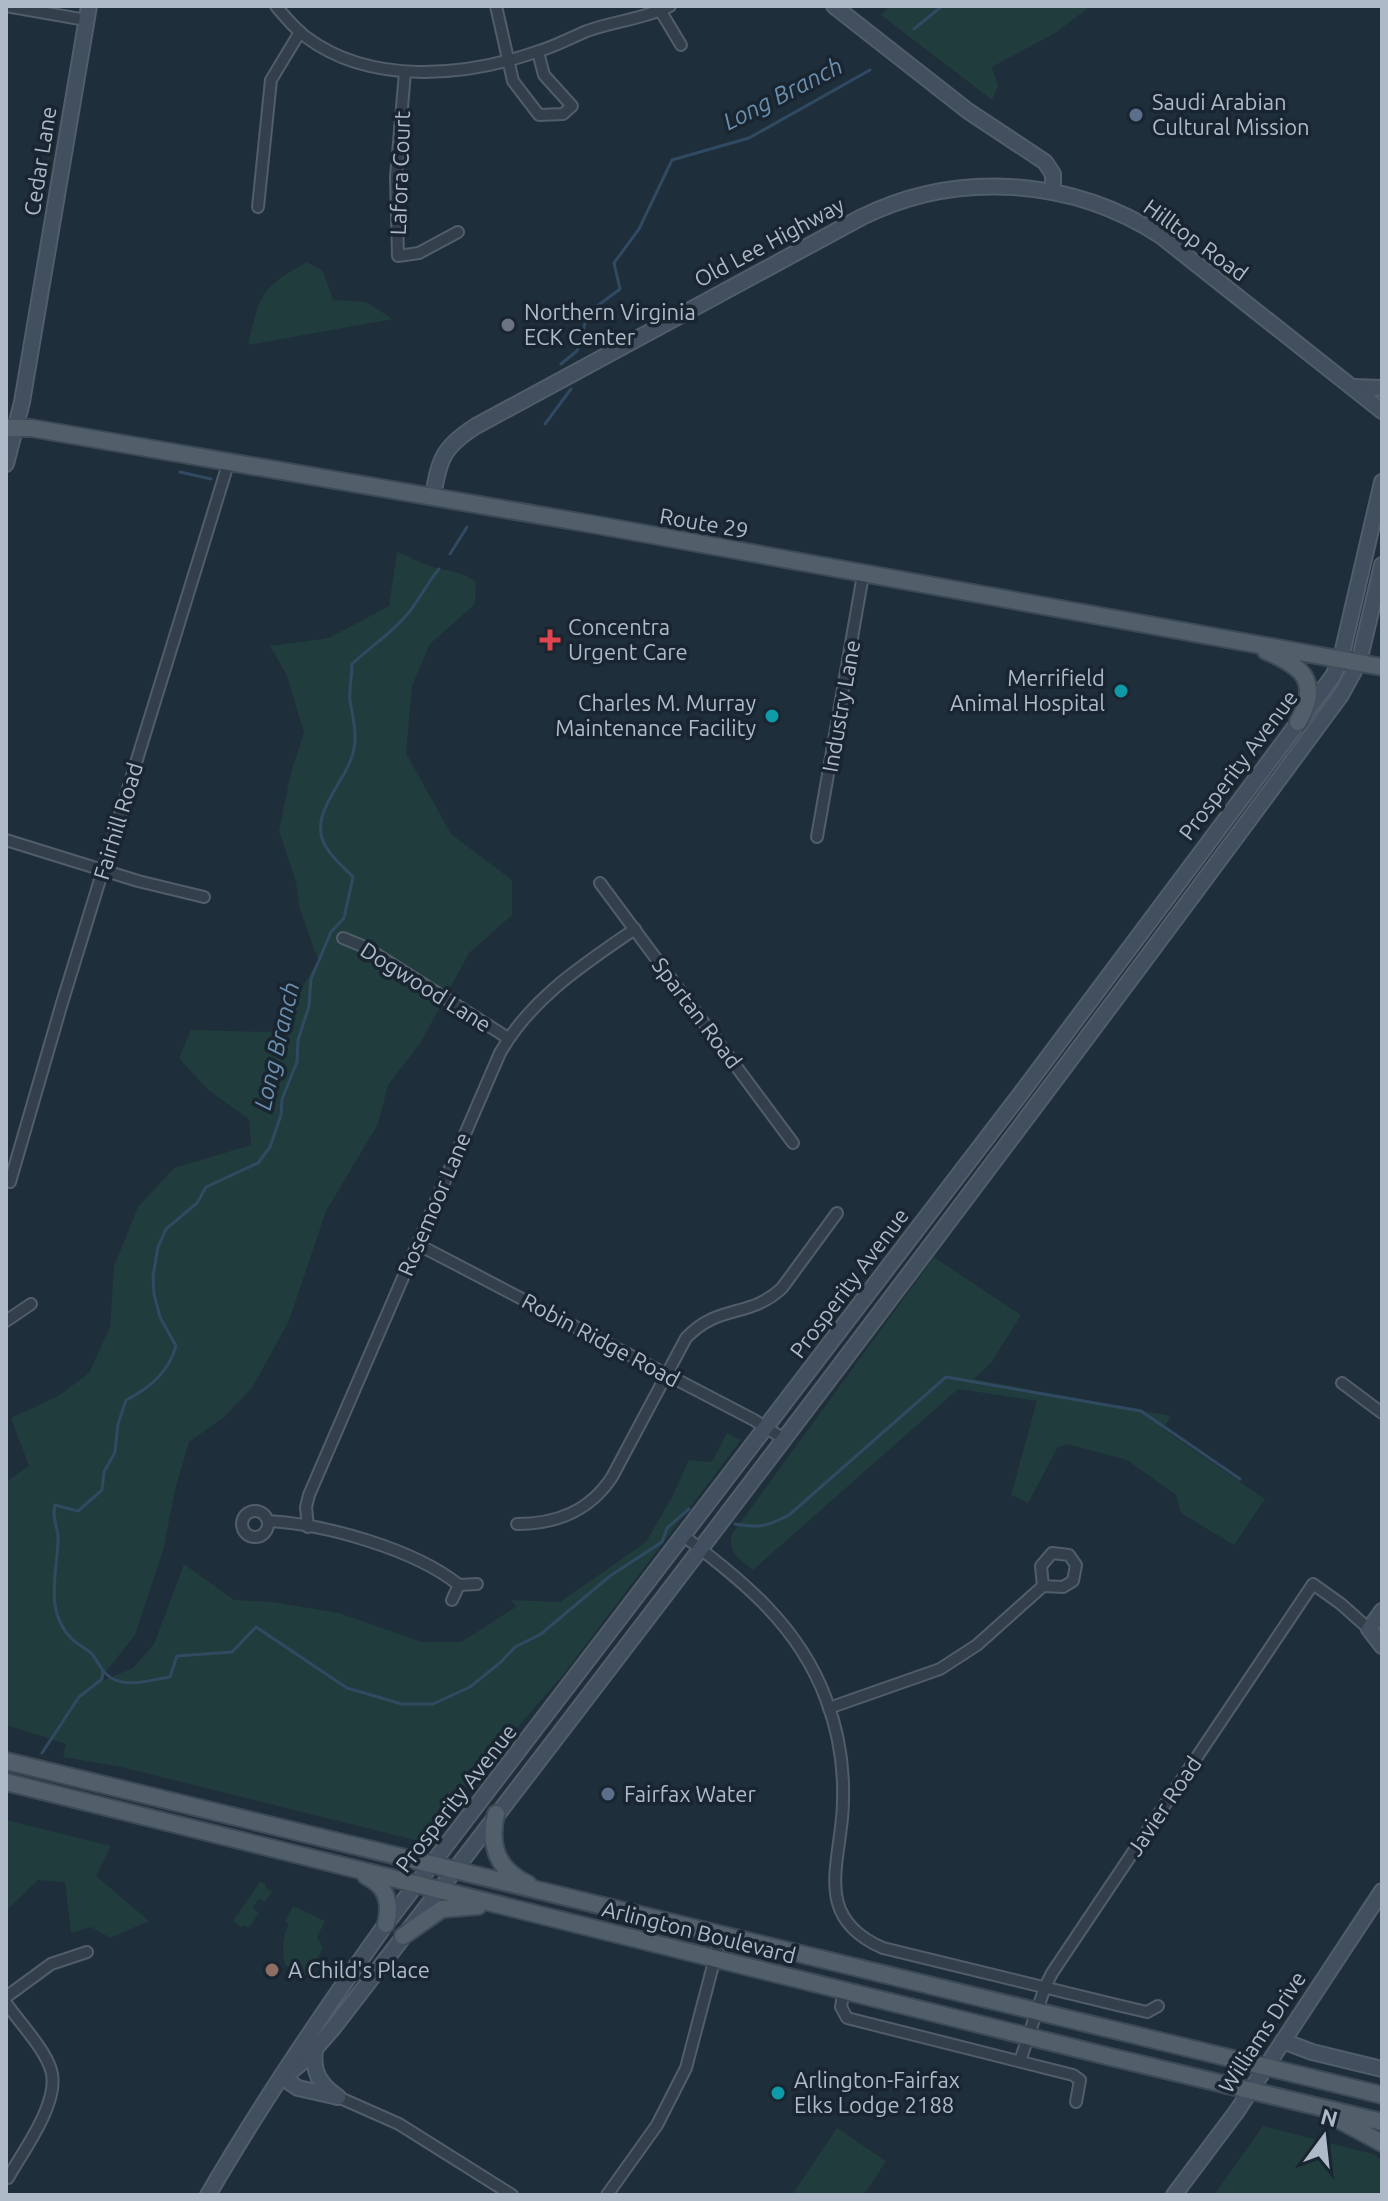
<svg xmlns="http://www.w3.org/2000/svg" width="1388" height="2201" viewBox="0 0 1388 2201" font-family="Ubuntu,sans-serif">
	<style>
		.green { fill: #213c3c }
		.lines { fill: none; stroke-linecap: round; stroke-linejoin: round }
		.stream { stroke: #304a62; stroke-width: 3 }
		.street-casing { stroke: #515d69; stroke-width: 14 }
		.secondary-casing { stroke: #515d69; stroke-width: 18 }
		.primary-casing { stroke: #3d4954; stroke-width: 20 }
		.street { stroke: #33404b; stroke-width: 10 }
		.secondary { stroke: #414f5e; stroke-width: 14 }
		.primary { stroke: #515f6b; stroke-width: 16 }
		.service-dot { fill: #5c6f8a; stroke: #192530; stroke-width: 3 }
		.worship-dot { fill: #6b7280; stroke: #192530; stroke-width: 3 }
		.health-dot { fill: #e0444e; stroke: #192530; stroke-width: 3 }
		.culture-dot { fill: #0f9aa8; stroke: #192530; stroke-width: 3 }
		.education-dot { fill: #8d6e63; stroke: #192530; stroke-width: 3 }
		.labels { text-anchor: middle; stroke-width: 7; stroke-linejoin: round; paint-order: stroke }
		.poi-label { font-size: 22px; fill: #aebac7; stroke: #192530; text-anchor: start }
		.street-label { font-size: 22px; fill: #aebac7; stroke: #192530 }
		.water-label { font-size: 24px; font-style: italic; fill: #6c8fae; stroke: #192530 }
	</style>
	<rect width="100%" height="100%" fill="#1f2e3b"/>
	<!-- green -->
	<g class="green">
		<polygon points="890,6 1091,6 1055,33 992,67 998,86 992,100 881,15"/>
		<path d="M 307,262 L 323,271 L 333,300 L 366,302 L 393,319 L 248,345 C 260,294 260,288 307,262 Z"/>
		<path d="M 397,552 C 408,555 416,561 427,565 C 445,572 461,570 476,582 L 475,604 L 430,644 L 412,686 L 406,753 L 451,834 L 512,880 L 512,915 L 469,953 L 421,1042 L 388,1085 L 378,1124 L 326,1211 L 289,1321 L 252,1388 L 224,1417 L 189,1442 L 175,1490 L 163,1551 L 135,1635 L 97,1683 L 133,1668 L 154,1644 L 184,1564 L 234,1600 L 272,1602 L 339,1613 L 422,1642 L 461,1642 L 516,1607 L 511,1600 L 560,1602 L 646,1542 L 671,1499 L 689,1460 L 712,1462 L 727,1433 L 741,1440 L 562,1676 L 419,1841 L 117,1766 L 63,1757 L 66,1744 L 6,1725 L 6,1482 L 29,1466 L 11,1418 L 58,1396 L 89,1373 L 110,1327 L 114,1266 L 138,1207 L 174,1168 L 251,1145 L 249,1119 L 208,1090 L 179,1058 L 191,1030 L 271,1032 L 296,999 L 318,960 L 299,906 L 296,882 L 279,831 L 291,772 L 304,733 L 287,676 L 270,646 L 329,638 L 389,606 Z"/>
		<path d="M 934,1257 L 1021,1315 L 991,1363 L 974,1379 L 1171,1416 L 1163,1429 L 1265,1499 L 1234,1545 L 1181,1513 L 1176,1495 L 1127,1460 L 1067,1444 L 1058,1447 L 1028,1503 L 1011,1495 L 1037,1401 L 958,1389 L 753,1570 C 740,1559 727,1553 732,1534 Z"/>
		<polygon points="6,1820 111,1846 96,1876 149,1921 110,1938 91,1927 71,1933 65,1882 38,1880 6,1911"/>
		<polygon points="260,1882 266,1884 265,1887 272,1892 265,1902 259,1899 253,1908 259,1913 249,1928 244,1925 242,1928 233,1921"/>
		<path d="M 293,1906 L 325,1921 L 317,1937 L 323,1948 L 307,1976 L 285,1965 C 282,1949 282,1938 289,1924 L 285,1922 Z"/>
		<polygon points="1263,2126 1373,2154 1382,2161 1382,2195 1214,2195"/>
		<polygon points="837,2128 886,2161 864,2195 792,2195"/>
	</g>
	<g class="lines">
		<!-- stream -->
		<g class="stream">
			<polyline points="914,29 942,6"/>
			<polyline points="561,364 577,351 588,313 620,289 614,263 639,229 672,160 749,138 870,70"/>
			<polyline points="545,424 571,389"/>
			<polyline points="180,472 211,479"/>
			<polyline points="450,554 467,527"/>
			<path d="M 439,569 C 428,582 420,598 410,611 C 394,632 371,646 352,664 C 352,676 349,689 350,701 C 353,718 357,732 354,749 C 348,782 303,816 328,850 C 334,860 345,868 353,877 L 344,918 L 331,932 L 311,979 L 309,1006 L 298,1040 L 297,1062 L 282,1099 L 281,1115 L 270,1147 L 258,1163 L 206,1187 L 197,1203 L 166,1229 L 158,1247 L 153,1276 L 154,1294 L 160,1317 L 176,1346 C 169,1371 149,1389 126,1400 L 118,1424 L 115,1452 L 104,1472 L 102,1490 L 78,1511 L 55,1505 C 51,1519 59,1527 58,1540 C 57,1574 44,1612 72,1639 C 78,1645 86,1648 92,1654 C 97,1660 100,1668 106,1674 C 123,1690 149,1680 170,1677 L 177,1656 L 232,1652 L 256,1627 L 347,1688 L 402,1704 L 433,1704 L 470,1687 L 501,1662 L 515,1647 L 541,1634 L 610,1576 L 662,1542 L 667,1528 L 689,1509"/>
			<path d="M 735,1524 C 759,1528 766,1527 789,1515 L 946,1377 L 1141,1411 L 1240,1479"/>
			<polyline points="42,1753 79,1697 102,1679 103,1671"/>
		</g>
		<defs>
			<g id="street">
				<polyline points="6,6 86,20"/>
				<path d="M 276,6 C 285,17 294,28 306,37 C 370,85 464,77 536,52 C 554,47 570,38 587,31 C 614,21 644,19 670,6"/>
				<polyline points="496,6 513,81 539,115 563,114 572,106 544,75 538,52"/>
				<polyline points="660,10 681,45"/>
				<polyline points="405,72 396,177 398,256 419,253 458,232"/>
				<polyline points="258,207 271,80 300,32"/>
				<polyline points="817,837 863,575"/>
				<polyline points="6,840 138,881 204,897"/>
				<polyline points="600,883 793,1143"/>
				<polyline points="343,938 365,947 508,1038"/>
				<polyline points="10,1182 62,1003 229,461"/>
				<polyline points="417,1244 754,1420 784,1439"/>
				<polyline points="6,1321 31,1304"/>
				<polyline points="1342,1383 1382,1413"/>
				<circle cx="255" cy="1524" r="13"/>
				<path d="M 268,1521 C 325,1524 414,1549 459,1585 L 477,1584"/>
				<path d="M 517,1524 C 556,1524 589,1512 612,1477 L 686,1338 C 719,1303 749,1319 782,1288 L 837,1213"/>
				<path d="M 308,1527 L 306,1507 L 309,1495 L 500,1053 C 531,998 584,964 635,929"/>
				<path d="M 685,1537 C 744,1582 799,1626 826,1699 C 838,1730 844,1766 843,1800 C 843,1859 809,1916 883,1948 L 1117,2005 L 1147,2012 L 1158,2006"/>
				<polygon points="1052,1553 1069,1555 1076,1565 1073,1581 1063,1587 1043,1586 1041,1566"/>
				<polyline points="452,1600 459,1585"/>
				<polyline points="829,1708 940,1669 977,1645 1043,1586"/>
				<polyline points="844,1989 841,2007 847,2018 1073,2075 1080,2080 1076,2102"/>
				<polyline points="6,1997 51,1964 87,1952"/>
				<path d="M 6,2003 C 19,2022 45,2049 51,2070 C 61,2101 23,2151 8,2178"/>
				<polyline points="1020,2061 1045,1987 1052,1973 1313,1584 1341,1604 1369,1629"/>
				<polyline points="338,2097 399,2124 512,2195"/>
				<polyline points="607,2195 657,2125 686,2068 721,1935"/>
			</g>
			<g id="secondary">
				<polyline points="834,6 968,111 1045,162 1053,174 1053,192"/>
				<polyline points="1354,387 1382,388"/>
				<polyline points="6,464 22,402 89,6"/>
				<path d="M 433,497 C 439,459 443,447 476,426 L 862,217 C 957,170 1072,178 1161,236 L 1382,411"/>
				<polyline points="1382,1611 1369,1629 1382,1646"/>
				<polyline points="1283,2041 1312,2052 1382,2069"/>
				<path d="M 315,2050 C 312,2072 320,2085 338,2097"/>
				<path d="M 289,2073 L 307,2058 L 334,2027 C 674,1586 1011,1144 1341,695 L 1359,662 L 1382,565"/>
				<polyline points="283,2078 298,2088 338,2097"/>
				<path d="M 208,2195 C 262,2102 323,2012 386,1924 L 1022,1092 L 1333,676 L 1341,658 L 1382,482"/>
				<polyline points="1174,2195 1237,2111 1382,1891"/>
			</g>
			<g id="primary">
				<polyline points="6,428 31,428 597,525 1382,667"/>
				<path d="M 1266,651 C 1303,667 1321,681 1298,722"/>
				<polyline points="6,1761 1382,2095"/>
				<polyline points="6,1782 1111,2057 1382,2122"/>
				<path d="M 496,1814 C 489,1846 497,1870 528,1884"/>
				<path d="M 366,1876 C 387,1886 391,1902 386,1924"/>
				<polyline points="403,1936 442,1909 478,1906"/>
				<polyline points="1330,2115 1382,2143"/>
			</g>
		</defs>
		<!-- street casing -->
		<use href="#street" class="street-casing"/>
		<!-- secondary casing -->
		<use href="#secondary" class="secondary-casing"/>
		<!-- primary casing -->
		<use href="#primary" class="primary-casing"/>
		<!-- street -->
		<use href="#street" class="street"/>
		<!-- secondary -->
		<use href="#secondary" class="secondary"/>
		<!-- primary -->
		<use href="#primary" class="primary"/>
	</g>
	<!-- markers -->
	<g class="service-dot">
		<circle cx="1136" cy="115" r="8"/>
		<circle cx="608" cy="1794" r="8"/>
	</g>
	<circle class="worship-dot" cx="508" cy="325" r="8"/>
	<path class="health-dot" d="M546 628h8v8h8v8h-8v8h-8v-8h-8v-8h8z"/>
	<g class="culture-dot">
		<circle cx="1121" cy="691" r="8"/>
		<circle cx="772" cy="716" r="8"/>
		<circle cx="778" cy="2093" r="8"/>
	</g>
	<circle class="education-dot" cx="272" cy="1970" r="8"/>
	<g class="labels">
		<!-- poi labels -->
		<g class="poi-label">
			<text x="1152" y="110">Saudi Arabian<tspan x="1152" dy="25">Cultural Mission</tspan></text>
			<text x="524" y="320">Northern Virginia<tspan x="524" dy="25">ECK Center</tspan></text>
			<text x="568" y="635">Concentra<tspan x="568" dy="25">Urgent Care</tspan></text>
			<text x="1105" y="686" text-anchor="end">Merrifield<tspan x="1105" dy="25">Animal Hospital</tspan></text>
			<text x="756" y="711" text-anchor="end">Charles M. Murray<tspan x="756" dy="25">Maintenance Facility</tspan></text>
			<text x="624" y="1802">Fairfax Water</text>
			<text x="288" y="1978">A Child's Place</text>
			<text x="794" y="2088">Arlington-Fairfax<tspan x="794" dy="25">Elks Lodge 2188</tspan></text>
		</g>
		<!-- street labels -->
		<g class="street-label">
			<text transform="translate(40 161) rotate(-81)" y="8">Cedar Lane</text>
			<text transform="translate(400 173) rotate(-88)" y="8">Lafora Court</text>
			<text transform="translate(1196 240) rotate(36)" y="8">Hilltop Road</text>
			<text transform="translate(769 242) rotate(-28)" y="8">Old Lee Highway</text>
			<text transform="translate(704 523) rotate(10)" y="8">Route 29</text>
			<text transform="translate(841 706) rotate(-80)" y="8">Industry Lane</text>
			<text transform="translate(1238 765) rotate(-53)" y="8">Prosperity Avenue</text>
			<text transform="translate(118 821) rotate(-73)" y="8">Fairhill Road</text>
			<text transform="translate(426 987) rotate(32)" y="8">Dogwood Lane</text>
			<text transform="translate(697 1013) rotate(53)" y="8">Spartan Road</text>
			<text transform="translate(434 1204) rotate(-67)" y="8">Rosemoor Lane</text>
			<text transform="translate(849 1283) rotate(-53)" y="8">Prosperity Avenue</text>
			<text transform="translate(601 1340) rotate(28)" y="8">Robin Ridge Road</text>
			<text transform="translate(456 1798) rotate(-52)" y="8">Prosperity Avenue</text>
			<text transform="translate(1164 1806) rotate(-56)" y="8">Javier Road</text>
			<text transform="translate(699 1932) rotate(14)" y="8">Arlington Boulevard</text>
			<text transform="translate(1262 2032) rotate(-57)" y="8">Williams Drive</text>
		</g>
		<!-- water labels -->
		<g class="water-label">
			<text transform="translate(783 94) rotate(-27)" y="8">Long Branch</text>
			<text transform="translate(277 1046) rotate(-77)" y="8">Long Branch</text>
		</g>
	</g>
	<!-- border -->
	<rect width="1388" height="2201" fill="none" stroke="#aebac7" stroke-width="16"/>
	<!-- north arrow -->
	<g transform="translate(1324 2137) rotate(15)" stroke="#192530" stroke-width="6" paint-order="stroke">
	<path d="M0-6L14 30L0 20L-14 30Z" fill="#aebac7"/>
	<text y="-12" font-size="22" font-weight="bold" text-anchor="middle" fill="#aebac7">N</text>
	</g>
</svg>
